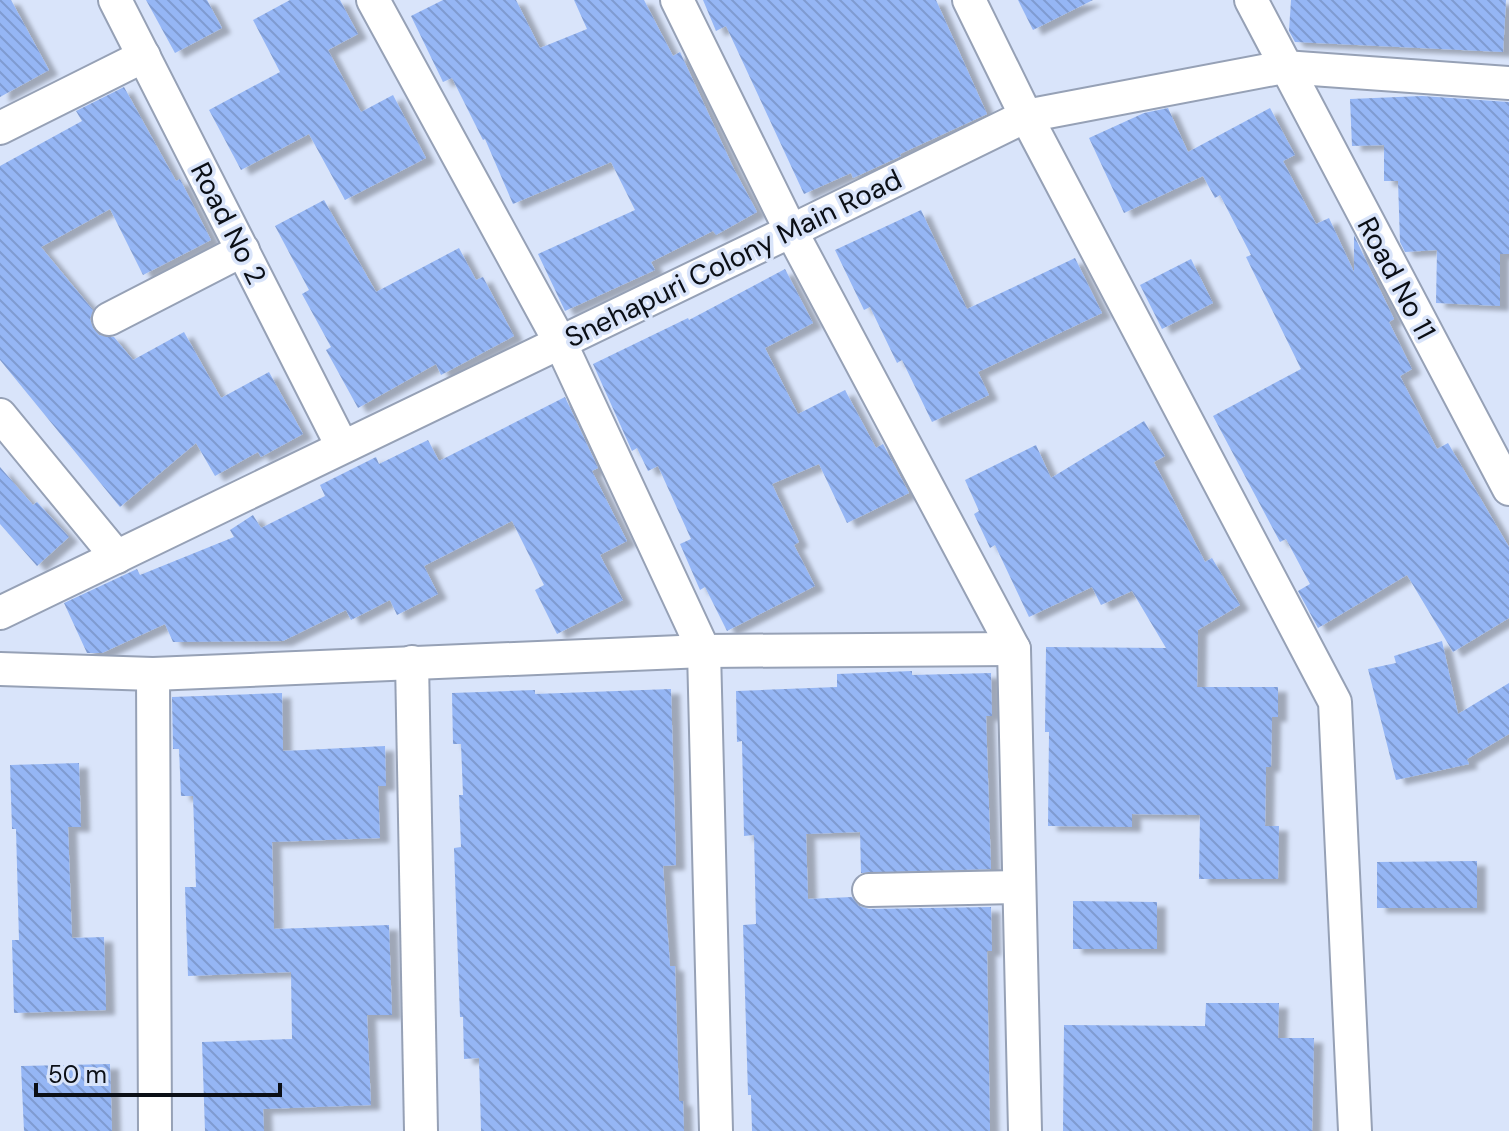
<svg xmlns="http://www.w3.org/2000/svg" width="1509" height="1131" viewBox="0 0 1509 1131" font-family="'DM Sans',sans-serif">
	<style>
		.building { fill: url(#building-back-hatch); filter: url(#shadow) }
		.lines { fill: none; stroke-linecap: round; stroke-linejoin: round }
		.street-casing { stroke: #96a1b6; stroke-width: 36 }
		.street { stroke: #fff; stroke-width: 32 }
		.labels { text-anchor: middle; stroke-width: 7; stroke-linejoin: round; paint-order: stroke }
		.street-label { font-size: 28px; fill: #0b0f16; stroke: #d9e4fa }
	</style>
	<defs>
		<pattern id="building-back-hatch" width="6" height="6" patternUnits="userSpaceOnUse" patternTransform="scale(2)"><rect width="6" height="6" fill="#95b6f5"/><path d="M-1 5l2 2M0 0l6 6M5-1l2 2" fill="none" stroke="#7f9bd1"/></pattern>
		<filter id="shadow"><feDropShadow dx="9" dy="5" stdDeviation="2" flood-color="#0004"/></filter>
	</defs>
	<rect width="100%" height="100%" fill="#d9e4fa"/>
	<!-- building -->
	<g class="building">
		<polygon points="0,0 11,0 49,70 0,97"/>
		<polygon points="146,0 207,0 222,28 175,53"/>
		<polygon points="290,0 340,0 358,34 328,50 361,112 393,95 426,158 345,200 309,134 241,170 209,110 280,72 253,20"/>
		<polygon points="443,0 516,0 540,48 587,29 574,0 644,0 673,56 680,52 734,169 757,212 716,235 713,231 651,262 655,270 565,311 538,254 635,210 611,162 513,204 485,139 483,140 452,78 443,82 411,16"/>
		<polygon points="703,0 936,0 987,114 900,154 901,156 853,178 851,173 804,194 726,26 716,31"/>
		<polygon points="1018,0 1093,0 1033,30"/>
		<polygon points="1291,0 1506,0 1503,52 1295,42 1289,31"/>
		<polygon points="124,87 176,181 180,179 211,240 143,275 110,209 41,247 93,310 90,319 93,328 99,335 114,337 133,360 184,332 221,398 269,372 303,434 261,457 258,452 215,476 196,443 120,507 0,360 0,166 82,121 76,111"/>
		<polygon points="1422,96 1509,102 1509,254 1500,254 1500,306 1436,303 1437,250 1405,252 1400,242 1398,181 1384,181 1384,145 1352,146 1350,99"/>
		<polygon points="1168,108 1188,152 1270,108 1295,155 1283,161 1316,224 1329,218 1354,272 1354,235 1361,250 1394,319 1389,322 1412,369 1400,376 1437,449 1448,443 1509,547 1509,618 1453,652 1407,575 1318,628 1298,591 1310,584 1286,539 1280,542 1213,416 1301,369 1246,257 1251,255 1220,195 1215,198 1203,176 1124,213 1089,138 1144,113"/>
		<polygon points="324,200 376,292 459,248 476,280 483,277 514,336 441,375 436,364 358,408 326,350 331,347 302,294 309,290 275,226"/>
		<polygon points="921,210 967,309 1075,258 1102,313 978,372 989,395 932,422 902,360 897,363 870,307 864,310 835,250"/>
		<polygon points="1191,259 1213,303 1162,329 1140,285"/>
		<polygon points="785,269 813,323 765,348 798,414 845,390 876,448 883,444 909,493 847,523 819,464 772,484 799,542 794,545 815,586 727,631 705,587 700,590 680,544 691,539 658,466 648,471 637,448 632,451 593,364 688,318 689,320"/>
		<polygon points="565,397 598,468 592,471 627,541 600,555 623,600 557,634 535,590 544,585 512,521 424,566 438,594 397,615 390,600 351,620 346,610 283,641 173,642 165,624 102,653 87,653 64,603 137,569 140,575 234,537 230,530 253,515 261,528 325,496 320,485 376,457 379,464 428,440 439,461"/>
		<polygon points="1144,421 1165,456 1154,462 1205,562 1212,558 1240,605 1198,630 1197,687 1278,687 1278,717 1272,717 1271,767 1266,767 1265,826 1279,826 1278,879 1199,879 1200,815 1132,814 1132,827 1048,826 1049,732 1045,732 1046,647 1166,648 1132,591 1101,605 1092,587 1029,617 995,545 990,548 974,514 979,511 965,480 1036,445 1051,478"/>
		<polygon points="0,467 33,505 37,502 69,537 37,566 0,524"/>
		<polygon points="1442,641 1458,714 1509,683 1509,734 1467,759 1469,764 1396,780 1368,669 1396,663 1394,656"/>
		<polygon points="912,671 912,675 991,673 992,716 986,716 991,869 861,873 860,832 806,834 808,899 852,897 859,906 869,909 991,907 992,951 987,951 990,1131 752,1131 751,1095 748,1095 743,925 756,924 754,835 744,836 742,741 737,742 736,691 837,687 837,674"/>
		<polygon points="671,689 676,865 663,866 670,966 675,966 679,1101 683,1101 684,1131 481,1131 479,1058 464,1059 463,1017 460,1017 454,848 461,847 459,795 463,795 461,744 453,744 452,693 535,690 535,694"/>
		<polygon points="282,693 283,751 385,746 386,786 378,786 380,838 272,842 274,929 389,925 392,1015 367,1015 371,1105 263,1109 264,1131 205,1131 202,1042 292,1039 291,972 188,976 185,887 196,887 193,796 181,796 179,749 173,749 172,697"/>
		<polygon points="79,763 81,827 68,827 72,938 104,937 106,1010 14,1013 12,940 19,940 16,829 12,829 10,765"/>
		<polygon points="1477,861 1477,908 1377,908 1377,862"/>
		<polygon points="1073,901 1157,902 1157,949 1073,949"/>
		<polygon points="1206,1003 1279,1003 1278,1038 1314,1038 1312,1131 1063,1131 1064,1025 1205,1026"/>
		<polygon points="110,1064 112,1131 24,1131 21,1066"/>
	</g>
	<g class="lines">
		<defs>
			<g id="street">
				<polyline points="115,0 342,446"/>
				<polyline points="373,0 560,342 704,651 716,1131"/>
				<polyline points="677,0 791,231 1014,649 1025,1131"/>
				<polyline points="969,0 1026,116 1335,702 1355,1131"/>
				<polyline points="1251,0 1509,489"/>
				<polyline points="0,128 144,56"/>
				<polyline points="109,319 243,250"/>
				<polyline points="0,415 117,557"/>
				<polyline points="0,613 791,231 1026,116 1284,67 1509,83"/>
				<polyline points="412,662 421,1131"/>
				<polyline points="0,669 153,674 704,651 1014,649"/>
				<polyline points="153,674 155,1131"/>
				<polyline points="869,890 1019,887"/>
			</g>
		</defs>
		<!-- street casing -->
		<use href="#street" class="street-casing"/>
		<!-- street -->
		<use href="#street" class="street"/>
	</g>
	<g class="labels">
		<!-- street labels -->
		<g class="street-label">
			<text transform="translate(229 223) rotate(63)" y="10">Road No 2</text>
			<text transform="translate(733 258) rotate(-26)" y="10">Snehapuri Colony Main Road</text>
			<text transform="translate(1397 278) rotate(62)" y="10">Road No 11</text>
		</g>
	</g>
	<!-- scale -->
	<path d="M36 1083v12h244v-12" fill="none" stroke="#0b0f16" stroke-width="4"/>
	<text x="48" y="1083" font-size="24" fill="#0b0f16" stroke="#d9e4fa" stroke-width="6" paint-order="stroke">50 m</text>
</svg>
